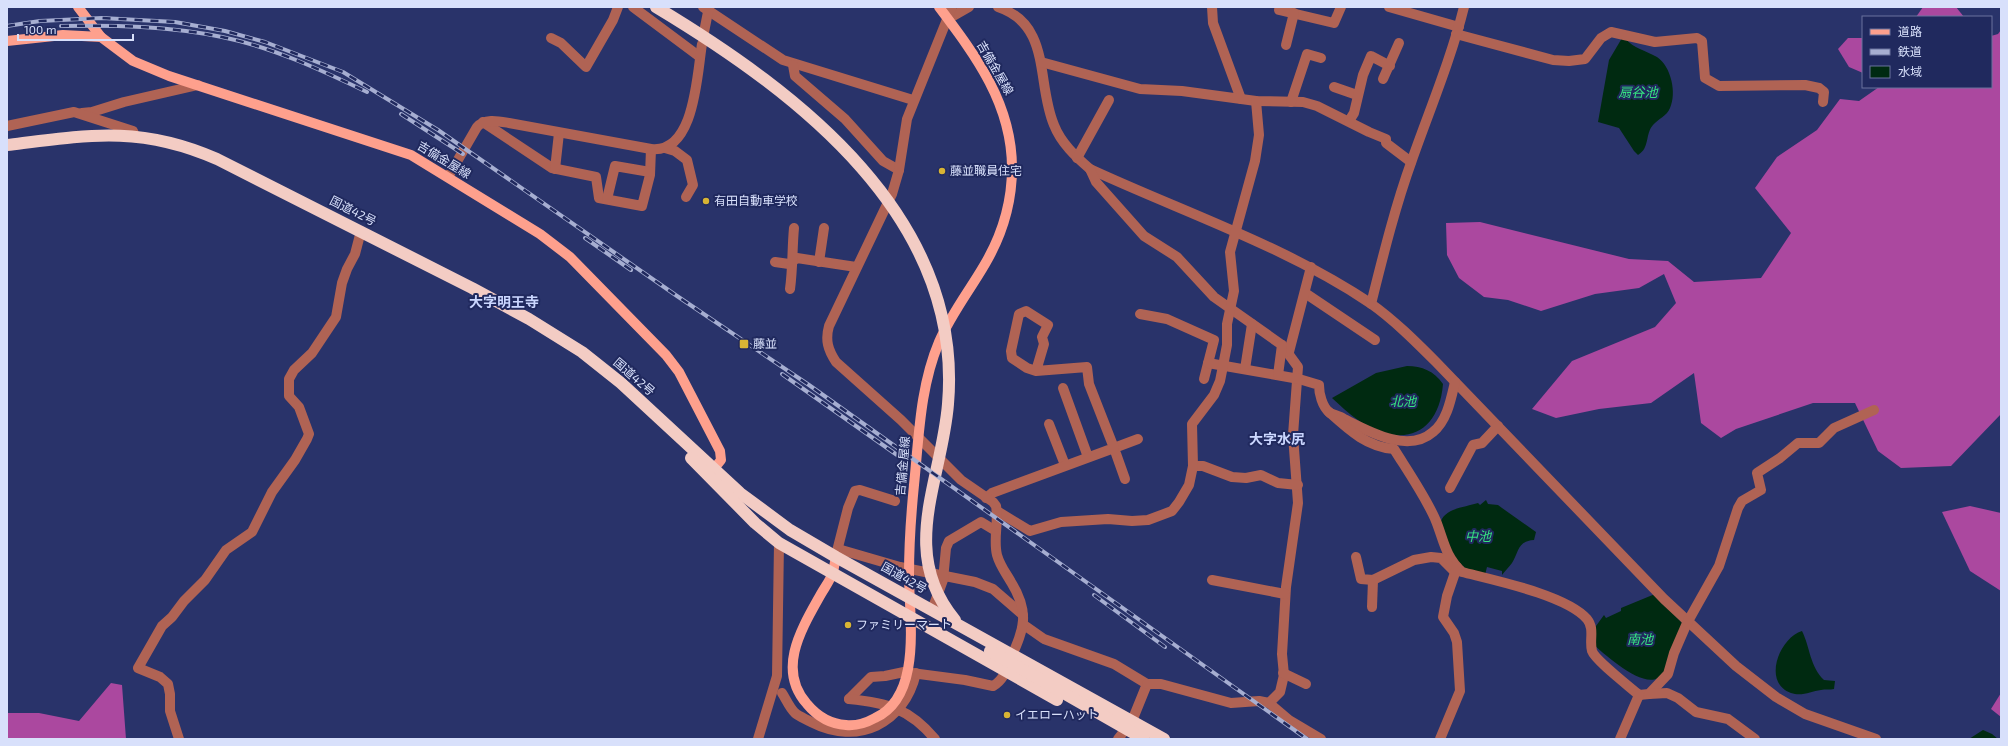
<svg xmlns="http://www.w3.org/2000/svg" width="2008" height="746" viewBox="0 0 2008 746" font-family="'Exo 2','Noto Sans JP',sans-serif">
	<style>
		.forest { fill: #ab489f }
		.water { fill: #002a11 }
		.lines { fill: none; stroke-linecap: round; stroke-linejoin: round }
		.minor { stroke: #b06354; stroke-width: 10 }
		.major { stroke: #fea08d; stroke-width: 10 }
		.highway { stroke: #f3ccc4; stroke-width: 12 }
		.rail-casing { stroke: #a6aed1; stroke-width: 4 }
		.rail { stroke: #20295e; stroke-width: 2.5; stroke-dasharray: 8; stroke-linecap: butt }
		.poi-dot { fill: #d8b434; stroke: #20295e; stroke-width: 1.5 }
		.labels { text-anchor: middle; stroke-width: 4; stroke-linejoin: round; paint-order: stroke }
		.street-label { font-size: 12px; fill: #d8e0fb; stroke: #20295e }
		.poi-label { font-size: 12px; fill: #d8e0fb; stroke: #20295e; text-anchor: start }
		.water-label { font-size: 13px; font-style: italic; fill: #36e681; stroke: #20295e }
		.quarter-label { font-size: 14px; font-weight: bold; fill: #cbd7ff; stroke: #20295e }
	</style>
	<rect width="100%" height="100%" fill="#29336a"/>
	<!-- forest -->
	<g class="forest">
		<polygon points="1923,7 1956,7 1964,17 1916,17"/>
		<polygon points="2001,30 2001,414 1951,466 1901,468 1878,451 1855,403 1813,403 1736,429 1721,438 1701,423 1694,373 1651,403 1599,409 1556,418 1532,409 1572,361 1655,327 1676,303 1664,274 1639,288 1595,294 1541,311 1508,300 1484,297 1459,278 1447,255 1446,223 1480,222 1629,259 1668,261 1694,282 1761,278 1791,233 1755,188 1777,157 1817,130 1840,99 1859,101 1879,87 1991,87 1991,36 1998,34"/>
		<polygon points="1848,38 1863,38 1863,73 1849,67 1838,49"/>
		<polygon points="1970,506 2001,513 2001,591 1970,571 1942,512"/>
		<polygon points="111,683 122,685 126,739 7,739 7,713 39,713 79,721"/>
		<polygon points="2001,693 2001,717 1991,709"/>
	</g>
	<!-- water -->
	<g class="water">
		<path d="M 1622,38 L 1625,38 C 1634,49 1645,50 1657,57 C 1671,66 1677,93 1670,108 C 1667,116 1658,119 1653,125 C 1645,134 1650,148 1638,155 L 1634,151 L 1619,128 L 1598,122 L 1609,60 Z"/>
		<path d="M 1407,366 C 1422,366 1434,371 1443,384 C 1439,431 1407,448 1366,425 C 1353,418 1342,407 1332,398 L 1376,373 Z"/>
		<path d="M 1486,500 L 1488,504 L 1498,505 L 1502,508 L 1536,532 L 1534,540 C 1517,541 1519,552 1512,563 C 1509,567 1505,571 1502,575 L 1502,571 L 1487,567 L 1485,575 L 1466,569 L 1453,557 L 1441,521 C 1446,508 1466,507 1478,503 L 1480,505 Z"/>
		<path d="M 1655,594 L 1683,624 C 1678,638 1671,668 1659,677 C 1644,690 1604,654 1593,644 L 1596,626 L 1604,615 L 1606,618 L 1621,611 L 1621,608 Z"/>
		<path d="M 1802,631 C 1810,647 1810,667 1824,680 L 1835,681 L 1834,689 C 1830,690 1825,689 1821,690 C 1811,691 1802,697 1791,693 C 1762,683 1779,638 1802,631 Z"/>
		<polygon points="1983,730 1992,734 1998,739 1969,739"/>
	</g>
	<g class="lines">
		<!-- minor -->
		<g class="minor">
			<polyline points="633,7 700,57"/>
			<polyline points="703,7 783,60 913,100"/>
			<path d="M 998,7 C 1052,25 1036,83 1054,125 C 1061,143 1076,157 1090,169 C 1183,212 1285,246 1370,303 C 1394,320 1415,341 1436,362 L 1664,599 L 1736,666 L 1776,697 L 1805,714 L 1876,739"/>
			<polyline points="1212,7 1213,23 1241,99"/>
			<polyline points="1389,7 1459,27"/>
			<polyline points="1279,10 1334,23 1341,7"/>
			<polyline points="948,19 969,7"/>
			<polyline points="704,32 709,7"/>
			<polyline points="1456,34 1553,60 1569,61 1585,59 1601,38 1611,32 1655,42 1697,38 1702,41 1705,78 1719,86 1805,85 1819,88 1824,92 1823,102"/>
			<polyline points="551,38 561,43 586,67 613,20 618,7"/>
			<polyline points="1286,45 1294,13"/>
			<polyline points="1041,62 1140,89 1182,91 1256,101 1303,102 1317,106 1369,132 1386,139 1386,143 1411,162"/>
			<polyline points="793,65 795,76 845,119 883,161 899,170"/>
			<polyline points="1383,79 1399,43"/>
			<polyline points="1334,87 1357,95"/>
			<polyline points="1291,102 1307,54 1321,58"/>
			<polyline points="82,113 92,112 124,102 198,85"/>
			<polyline points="1349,121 1354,113 1363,75 1371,56 1390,66"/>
			<polyline points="483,122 552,168 596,177 599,198 642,206 650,175 651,149"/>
			<polyline points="7,126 74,112 133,131 135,136"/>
			<polyline points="665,148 675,151 687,160 693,185 686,197"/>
			<polyline points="1077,158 1109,100"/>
			<polyline points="555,169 559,133"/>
			<polyline points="1090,169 1096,182 1144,236 1177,257 1214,297 1282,345 1298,367 1293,435 1298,503 1286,587 1282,654 1284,675 1280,692 1269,703"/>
			<path d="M 448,177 L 477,127 C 485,118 498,121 509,123 L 651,149 C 695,154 697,74 702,44"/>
			<polyline points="607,199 615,166 650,172"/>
			<polyline points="775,262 789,264 797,258 856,267"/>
			<polyline points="819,262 824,228"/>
			<path d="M 790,289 C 793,267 792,249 794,228"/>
			<polyline points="1305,293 1375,340"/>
			<path d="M 1371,304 C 1383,256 1395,207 1412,160 C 1430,109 1451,59 1464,7"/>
			<polyline points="1140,314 1167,319 1214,340 1204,379"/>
			<polyline points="1289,352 1311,267"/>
			<path d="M 1208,363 L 1299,379 L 1319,385 C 1319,393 1322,407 1330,413 C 1334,415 1340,416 1344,419 C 1368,431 1408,454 1433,432 C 1447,421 1451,399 1455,382"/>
			<polyline points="1245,369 1252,324"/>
			<polyline points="1278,375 1282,345"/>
			<polyline points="1063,388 1088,457"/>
			<path d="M 1329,412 C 1349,430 1367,447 1394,449 C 1407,470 1427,499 1436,521 C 1444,541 1445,556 1462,572 C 1493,580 1566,595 1587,619 C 1595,629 1589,640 1592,651 C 1595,660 1630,687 1639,695 L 1649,694 L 1668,674 L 1674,653 L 1687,623 L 1719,566 L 1738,508 L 1742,501 L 1761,490 L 1757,473 L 1780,458 L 1798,443 L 1819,443 L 1834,428 L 1874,410"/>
			<polyline points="1049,424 1065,465"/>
			<polyline points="1193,466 1203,466 1232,477 1246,478 1261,475 1278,483 1298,485"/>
			<polyline points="1125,479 1114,448 1138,439"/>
			<polyline points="1450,488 1473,445 1482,443 1498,426"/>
			<polyline points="986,498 992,493 1114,448 1089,384 1087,367 1036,371 1027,368 1012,358 1011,351 1019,314 1026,311 1048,325 1042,337 1044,344 1036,371"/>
			<polyline points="997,511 1030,531 1061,522 1108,519 1132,521 1148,520 1172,511 1179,502 1189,485 1193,466 1192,424 1214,395 1220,381 1223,366 1227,345 1227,324 1234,291 1230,252 1255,161 1259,135 1256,101"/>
			<polyline points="838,549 900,567 975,582 993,589 1023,615"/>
			<polyline points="836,555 848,508 855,491 860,490 895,501"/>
			<polyline points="1356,557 1361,579 1373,580 1414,560 1431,557 1441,558 1454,571"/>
			<polyline points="1212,580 1285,594"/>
			<polyline points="1372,607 1373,580"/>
			<polyline points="932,610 943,580 946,548 949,541 981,522 996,531"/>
			<polyline points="1024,625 1044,639 1114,664 1147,684 1132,721 1118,739"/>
			<polyline points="1283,673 1306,684"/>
			<polyline points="1147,684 1161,684 1231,703 1259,701 1269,703 1289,720 1321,739"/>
			<path d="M 782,693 C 786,699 789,707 795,713 C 800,717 806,719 811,722 C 858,746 904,724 916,673"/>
			<polyline points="1649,694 1667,693 1678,698 1696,712 1728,719 1755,739"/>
			<path d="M 849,699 L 871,677 L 885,676 L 904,672 L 965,680 L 993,686 C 1004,680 1007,668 1011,658 C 1024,628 1030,613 1011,582 C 1006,573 1000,566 997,555 C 993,539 999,522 996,506 L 993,502 L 961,480 L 901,420 L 836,362 C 828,350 825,340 829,326 L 892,194 L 899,170 L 907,119 L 952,7"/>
			<path d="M 849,699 C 887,703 909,708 935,739"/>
			<polyline points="179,739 170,711 170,694 168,684 160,677 138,668 162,626 172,617 184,601 205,580 226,550 252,532 272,492 295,460 307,439 309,434 299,407 289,396 289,379 294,370 312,353 336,317 342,283 347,269 355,254 361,231"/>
			<polyline points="758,739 777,676 779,543"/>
			<polyline points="1440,739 1460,691 1457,642 1454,633 1443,617 1447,596 1457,567"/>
			<polyline points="1620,739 1639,695"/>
		</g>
		<!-- major -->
		<g class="major">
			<polyline points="78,7 101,37"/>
			<polyline points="7,41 63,35 101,37 133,61 169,76 411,155 540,234 570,257 666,355 679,372 720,451 721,460 709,475"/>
			<path d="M 836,557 C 835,562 834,567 833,572 C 831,579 825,587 821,594 C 802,628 776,669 807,704 C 817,716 830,724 846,725 C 856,726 866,723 875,718 C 923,696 909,618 909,575 C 909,545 911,515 914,485 C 919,436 920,387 939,342 C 951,314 970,290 985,264 C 1002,235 1012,202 1012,168 C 1012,104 976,56 939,7"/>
		</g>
		<!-- highway -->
		<g class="highway">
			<path d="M 656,7 C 799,93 964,218 948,404 C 942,480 898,552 955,620"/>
			<path d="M 7,145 C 87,135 140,125 217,159 L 472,288 L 529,319 L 582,352 L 621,383 L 740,493 L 790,530 L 836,557 L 1164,739"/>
			<polyline points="691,458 755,523 779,543 1057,700"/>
			<polyline points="990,651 1144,739"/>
		</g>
		<defs>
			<g id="rail">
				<polyline points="7,26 40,21 102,18 175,22 225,31 265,42 343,72 438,130 677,296 809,385 1307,739"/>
				<path d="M 61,26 C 115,25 168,26 222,37 C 272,47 321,70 367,92"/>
				<polyline points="401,114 463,154"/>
				<polyline points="585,238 631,270"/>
				<polyline points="782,374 907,462"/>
				<polyline points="1094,595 1165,647"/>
			</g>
		</defs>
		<!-- rail casing -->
		<use href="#rail" class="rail-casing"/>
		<!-- rail -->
		<use href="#rail" class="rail"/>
	</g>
	<!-- markers -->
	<g class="poi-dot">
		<circle cx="942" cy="171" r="4"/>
		<circle cx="706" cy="201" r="4"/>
		<rect x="739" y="339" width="10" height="10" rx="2"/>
		<circle cx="848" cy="625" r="4"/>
		<circle cx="1007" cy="715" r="4"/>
	</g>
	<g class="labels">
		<!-- street labels -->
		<g class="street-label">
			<text transform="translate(995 68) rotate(60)" y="4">吉備金屋線</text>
			<text transform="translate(444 160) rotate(31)" y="4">吉備金屋線</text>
			<text transform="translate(353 211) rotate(27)" y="4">国道42号</text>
			<text transform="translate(634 377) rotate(41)" y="4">国道42号</text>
			<text transform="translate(903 466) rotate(-85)" y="4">吉備金屋線</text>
			<text transform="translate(904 578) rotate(29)" y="4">国道42号</text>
		</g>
		<!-- poi labels -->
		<g class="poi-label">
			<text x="950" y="175">藤並職員住宅</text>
			<text x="714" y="205">有田自動車学校</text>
			<text x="753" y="348">藤並</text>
			<text x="856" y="629">ファミリーマート</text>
			<text x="1015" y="719">イエローハット</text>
		</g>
		<!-- water labels -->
		<g class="water-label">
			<text x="1638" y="97">扇谷池</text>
			<text x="1403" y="406">北池</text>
			<text x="1478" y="541">中池</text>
			<text x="1640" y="644">南池</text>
		</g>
		<!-- quarter labels -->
		<g class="quarter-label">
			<text x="504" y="307">大字明王寺</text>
			<text x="1277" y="444">大字水尻</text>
		</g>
	</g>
	<!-- border -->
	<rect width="2008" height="746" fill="none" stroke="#d8e0fb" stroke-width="16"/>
	<!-- legend -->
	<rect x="1862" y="16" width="130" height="72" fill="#20295e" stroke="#6a729d"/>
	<rect x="1870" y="29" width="20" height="6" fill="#fea08d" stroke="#6a729d"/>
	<text x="1898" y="36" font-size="12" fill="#d8e0fb">道路</text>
	<rect x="1870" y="49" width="20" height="6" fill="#a6aed1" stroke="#6a729d"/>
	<text x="1898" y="56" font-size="12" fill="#d8e0fb">鉄道</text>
	<rect x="1870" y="66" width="20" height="12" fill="#002a11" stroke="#6a729d"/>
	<text x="1898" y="76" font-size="12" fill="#d8e0fb">水域</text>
	<!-- scale -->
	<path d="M18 34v6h115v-6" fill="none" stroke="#d8e0fb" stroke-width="2"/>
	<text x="24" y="34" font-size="12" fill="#d8e0fb" stroke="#20295e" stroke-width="3" paint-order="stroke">100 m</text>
</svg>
